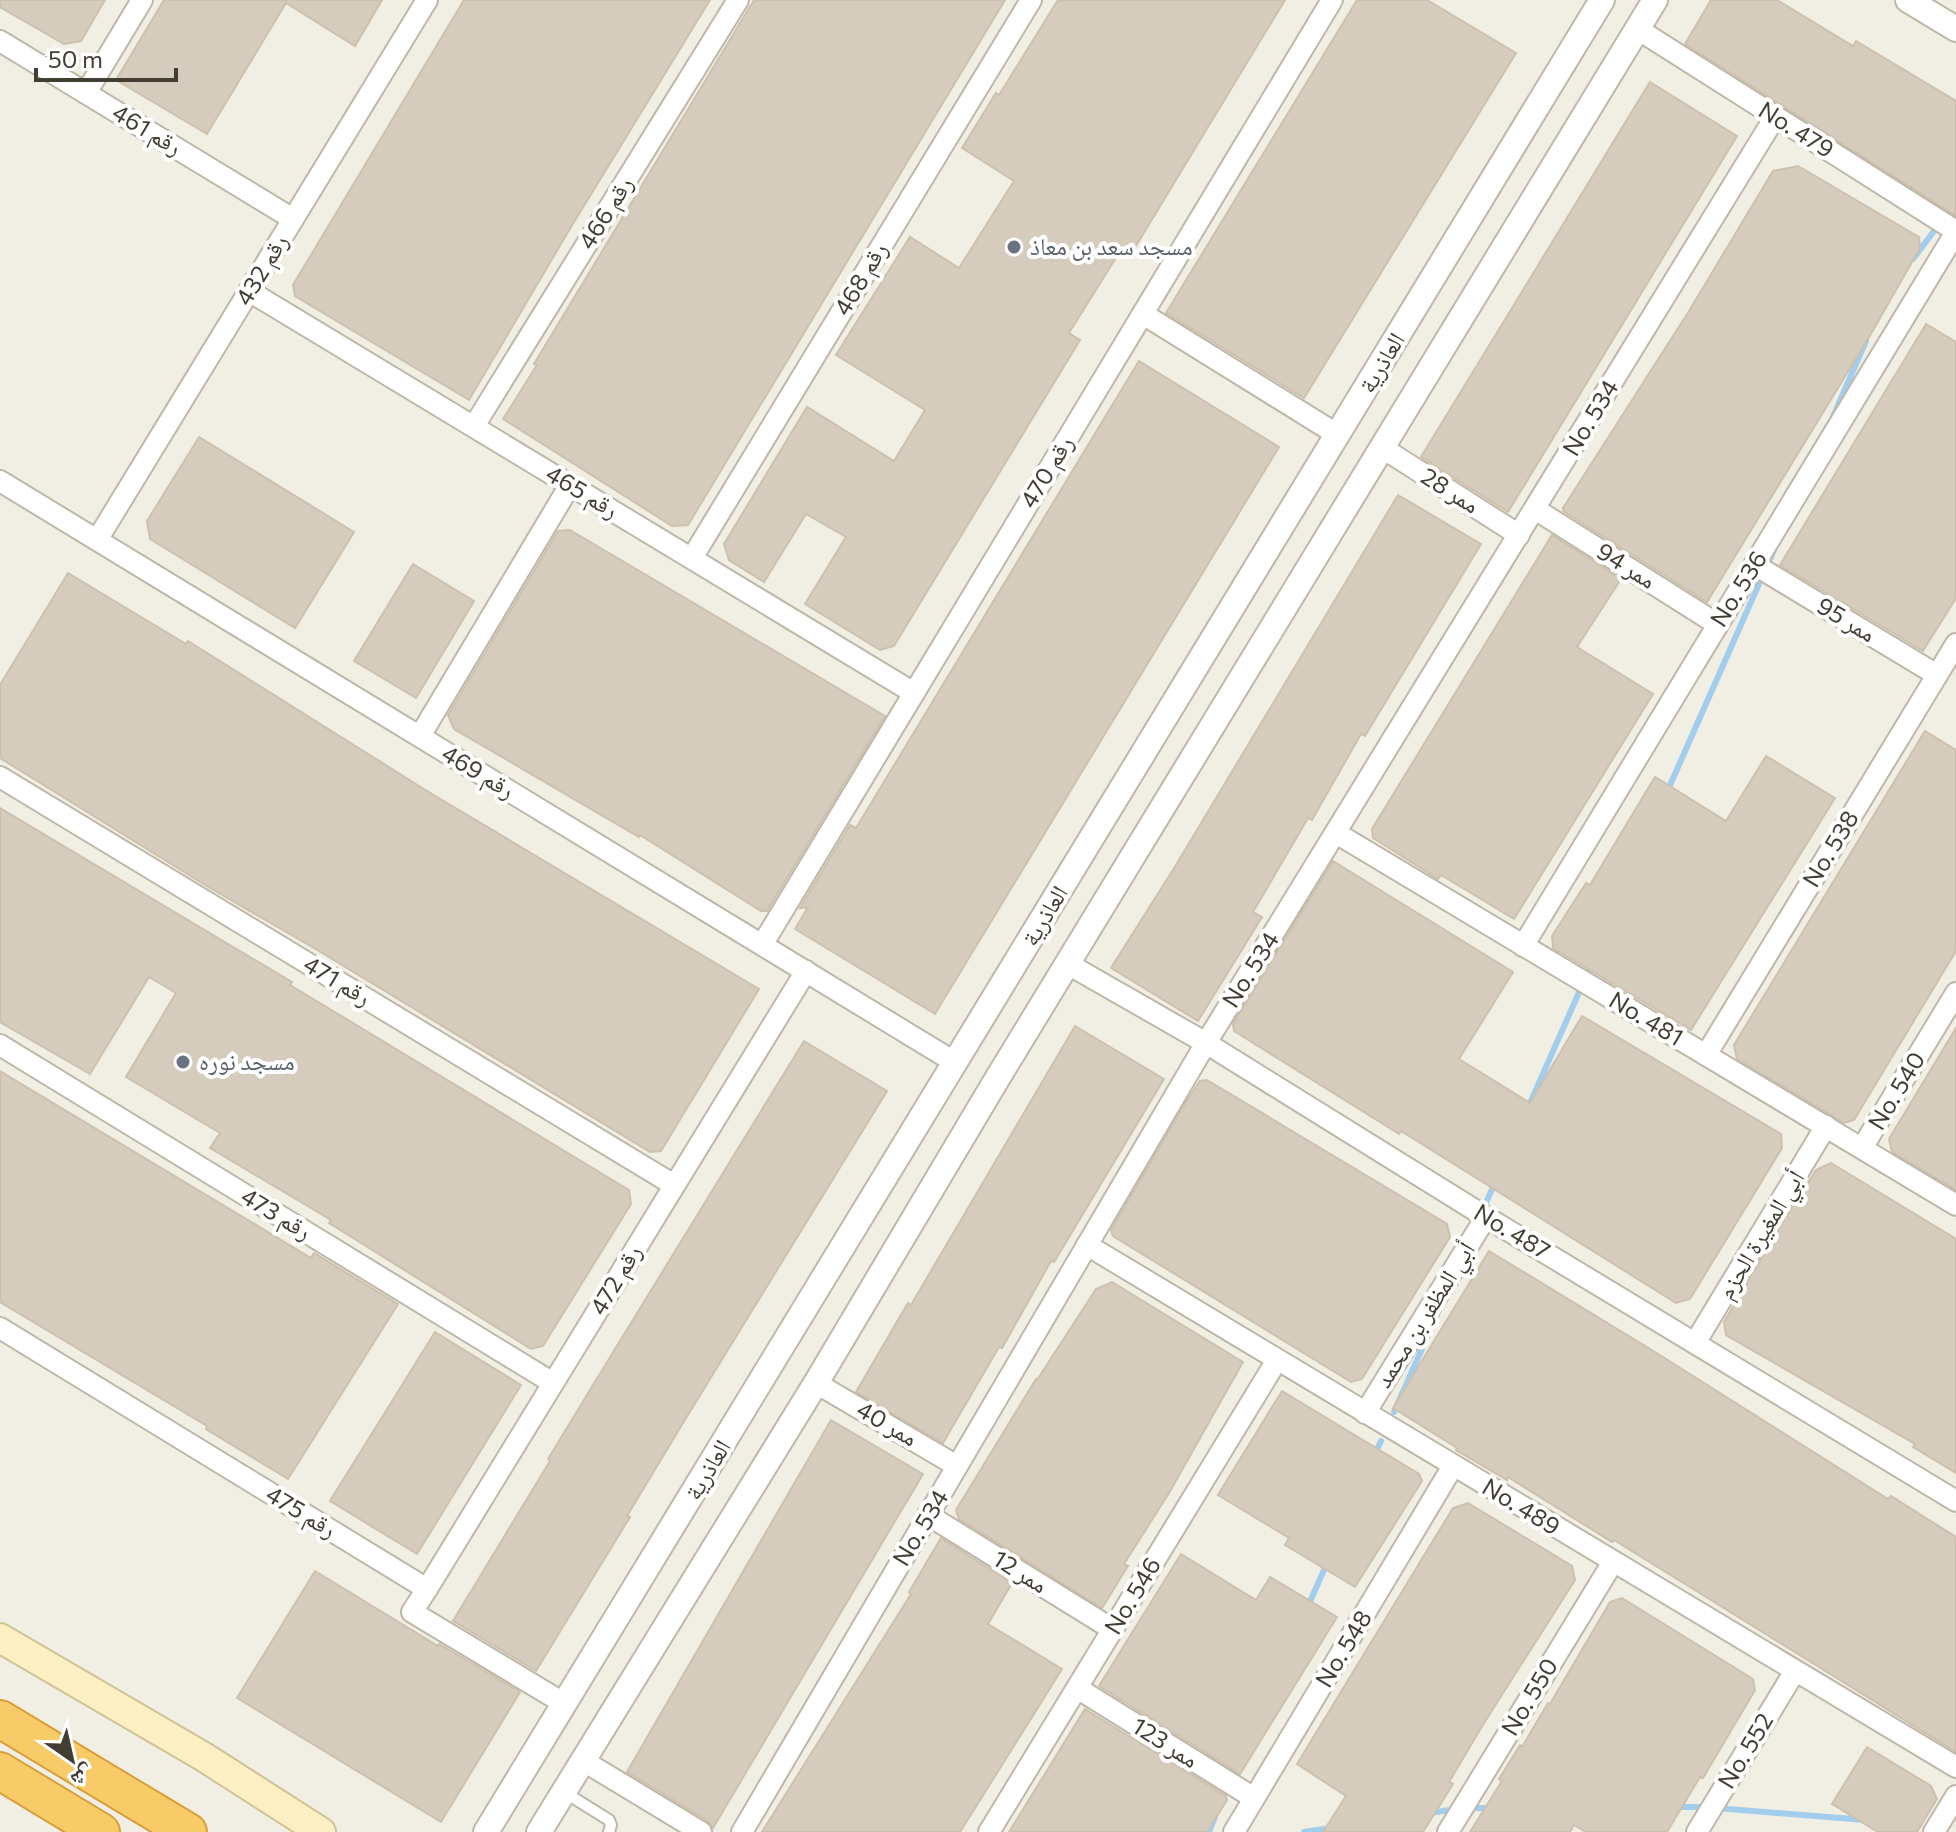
<svg xmlns="http://www.w3.org/2000/svg" width="1956" height="1832" viewBox="0 0 1956 1832" font-family="Commissioner,'Noto Naskh Arabic',sans-serif">
	<style>
		.lines { fill: none; stroke-linecap: round; stroke-linejoin: round }
		.stream { stroke: #a2cded; stroke-width: 6 }
		.building { fill: #d6ccbd; stroke: #cdc1ae; stroke-width: 2 }
		.service-casing { stroke: #bfb8aa; stroke-width: 14 }
		.minor-casing { stroke: #bfb8aa; stroke-width: 24 }
		.tertiary-casing { stroke: #bfb8aa; stroke-width: 28 }
		.secondary-casing { stroke: #d0c296; stroke-width: 32 }
		.motorway-casing { stroke: #d79f39; stroke-width: 40 }
		.service { stroke: #fff; stroke-width: 10 }
		.minor { stroke: #fff; stroke-width: 20 }
		.tertiary { stroke: #fff; stroke-width: 24 }
		.secondary { stroke: #fcefc4; stroke-width: 28 }
		.motorway { stroke: #f8cb69; stroke-width: 36 }
		.worship-dot { fill: #6b7280; stroke: #fff; stroke-width: 3 }
		.labels { text-anchor: middle; stroke-width: 8; stroke-linejoin: round; paint-order: stroke }
		.street-label { font-size: 24px; fill: #433e34; stroke: #fff }
		.worship-label { font-size: 24px; fill: #5b616d; stroke: #fff; text-anchor: start }
	</style>
	<rect width="100%" height="100%" fill="#f1eee4"/>
	<g class="lines">
		<!-- stream -->
		<g class="stream">
			<polyline points="1913,259 1940,223"/>
			<polyline points="1832,419 1866,341"/>
			<polyline points="1667,792 1774,550"/>
			<polyline points="1527,1110 1592,963"/>
			<polyline points="1483,1209 1495,1183"/>
			<polyline points="1394,1412 1437,1315"/>
			<polyline points="1374,1456 1381,1441"/>
			<polyline points="1308,1606 1328,1561"/>
			<polyline points="1676,1807 1705,1807"/>
			<polyline points="1468,1808 1493,1808"/>
			<polyline points="1716,1808 1865,1820"/>
			<polyline points="1429,1813 1457,1809"/>
			<polyline points="1209,1832 1215,1817"/>
			<polyline points="1304,1832 1331,1828"/>
		</g>
	</g>
	<!-- building -->
	<g class="building">
		<polygon points="0,0 105,0 81,41 64,44 0,7"/>
		<polygon points="164,0 382,0 355,46 286,3 207,134 116,80"/>
		<polygon points="464,0 710,0 571,227 469,400 295,296 293,285"/>
		<polygon points="754,0 1005,0 688,525 672,526 503,419 537,365 534,364"/>
		<polygon points="1058,0 1285,0 1131,254 1122,248 1069,333 1080,340 894,646 880,650 805,604 846,537 806,514 764,582 729,560 724,544 807,407 894,461 925,410 836,355 910,237 959,268 1014,181 962,148 996,93 999,95"/>
		<polygon points="1357,0 1427,0 1516,53 1304,398 1166,313"/>
		<polygon points="1711,0 1777,0 1853,46 1856,41 1956,101 1956,216 1685,44"/>
		<polygon points="1650,82 1737,136 1508,512 1421,457"/>
		<polygon points="1798,166 1919,237 1920,248 1868,339 1707,602 1563,511 1563,508 1689,311 1773,171"/>
		<polygon points="1926,324 1956,342 1956,598 1923,651 1780,565"/>
		<polygon points="1139,361 1279,447 935,1014 795,929 808,907 800,908 850,825 856,828 870,805"/>
		<polygon points="199,437 354,532 295,628 150,539 147,521"/>
		<polygon points="1398,495 1481,544 1365,736 1361,734 1312,820 1308,818 1253,912 1262,917 1198,1021 1111,968 1176,865"/>
		<polygon points="570,530 885,716 767,911 761,911 640,835 639,837 454,729 448,715 558,531"/>
		<polygon points="1552,535 1621,579 1577,647 1653,694 1514,919 1441,875 1438,879 1422,869 1373,838 1372,829"/>
		<polygon points="413,564 474,601 416,698 354,661"/>
		<polygon points="68,573 186,644 188,641 427,791 759,989 661,1151 650,1152 314,948 205,885 0,758 0,685"/>
		<polygon points="1925,731 1956,750 1956,951 1854,1120 1844,1123 1737,1059 1734,1045"/>
		<polygon points="1766,756 1835,798 1691,1030 1553,948 1552,936 1586,883 1590,885 1655,777 1726,821"/>
		<polygon points="0,808 292,982 290,985 629,1190 631,1204 543,1346 531,1349 329,1223 331,1220 210,1148 220,1133 126,1077 176,993 149,977 90,1074 0,1022"/>
		<polygon points="1333,861 1513,972 1459,1059 1530,1103 1582,1016 1781,1134 1782,1148 1690,1299 1676,1303 1401,1131 1399,1134 1234,1031 1233,1024"/>
		<polygon points="1075,1026 1164,1079 1054,1262 1051,1261 1002,1348 999,1347 943,1443 856,1392 908,1303 911,1305"/>
		<polygon points="1956,1028 1956,1190 1892,1152 1889,1139"/>
		<polygon points="804,1041 887,1091 683,1423 627,1516 630,1517 536,1671 453,1621 550,1461 548,1459 593,1385"/>
		<polygon points="0,1071 311,1258 314,1253 398,1304 288,1479 206,1429 207,1426 0,1302"/>
		<polygon points="1207,1080 1447,1224 1450,1237 1362,1379 1351,1382 1113,1236 1111,1230 1186,1102 1200,1081"/>
		<polygon points="1831,1163 1956,1239 1956,1473 1913,1447 1915,1444 1726,1335 1724,1322 1781,1225 1816,1170"/>
		<polygon points="1489,1251 1655,1352 1888,1499 1891,1496 1956,1537 1956,1752 1614,1540 1612,1542 1508,1477 1507,1480 1456,1450 1457,1448 1393,1408"/>
		<polygon points="1112,1282 1243,1362 1169,1493 1124,1564 1128,1566 1102,1608 959,1519 956,1510 1036,1379 1037,1380 1096,1289"/>
		<polygon points="435,1332 521,1385 417,1554 330,1501"/>
		<polygon points="1282,1391 1419,1474 1422,1481 1355,1587 1285,1545 1289,1538 1218,1495"/>
		<polygon points="831,1420 923,1474 713,1828 708,1821 627,1772"/>
		<polygon points="1468,1503 1572,1566 1575,1580 1484,1723 1449,1782 1453,1784 1423,1832 1323,1832 1346,1796 1297,1764 1453,1508"/>
		<polygon points="941,1538 1012,1583 988,1624 1062,1669 960,1832 762,1832 911,1594 909,1592"/>
		<polygon points="1181,1554 1256,1600 1270,1577 1337,1617 1240,1774 1099,1686"/>
		<polygon points="315,1571 438,1646 439,1644 520,1692 441,1822 237,1698"/>
		<polygon points="1622,1598 1753,1679 1755,1690 1703,1778 1700,1777 1667,1832 1586,1832 1574,1825 1570,1832 1470,1832 1502,1781 1499,1779 1520,1745 1522,1747 1548,1703 1550,1704 1610,1602"/>
		<polygon points="1085,1709 1226,1796 1227,1800 1207,1832 1009,1832"/>
		<polygon points="1867,1747 1931,1786 1937,1799 1917,1832 1878,1832 1832,1804"/>
	</g>
	<g class="lines">
		<defs>
			<polyline id="service" points="564,1792 609,1820 611,1825 609,1832"/>
			<g id="minor">
				<polyline points="1636,28 1956,231"/>
				<polyline points="0,41 293,219"/>
				<polyline points="86,93 142,0"/>
				<polyline points="249,291 914,693"/>
				<polyline points="1143,314 1338,435"/>
				<polyline points="474,426 738,0"/>
				<polyline points="1381,447 1519,535"/>
				<polyline points="0,481 956,1063"/>
				<polyline points="1535,509 1717,624"/>
				<polyline points="97,540 427,0"/>
				<polyline points="692,558 1031,0"/>
				<polyline points="1755,565 1937,675"/>
				<polyline points="420,736 570,485"/>
				<polyline points="0,777 674,1185"/>
				<polyline points="1336,833 1956,1205"/>
				<polyline points="762,945 1332,0"/>
				<polyline points="1523,946 1956,232"/>
				<polyline points="1068,964 1206,1043 1486,1217 1956,1501"/>
				<polyline points="0,1045 553,1383"/>
				<polyline points="1706,1055 1956,644"/>
				<polyline points="1862,1148 1956,993"/>
				<polyline points="1087,1245 1956,1767"/>
				<polyline points="0,1328 427,1589 412,1612 565,1704"/>
				<polyline points="1695,1343 1826,1126"/>
				<polyline points="816,1383 957,1466"/>
				<polyline points="1365,1413 1486,1217"/>
				<polyline points="928,1515 1112,1629"/>
				<polyline points="427,1589 806,971"/>
				<polyline points="1077,1688 1254,1798"/>
				<polyline points="582,1760 701,1832"/>
				<polyline points="742,1832 1206,1043 1775,117"/>
				<polyline points="989,1832 1277,1360"/>
				<polyline points="1234,1832 1453,1466"/>
				<polyline points="1448,1832 1613,1562"/>
				<polyline points="1697,1832 1795,1671"/>
				<polyline points="1934,1832 1956,1796"/>
			</g>
			<g id="tertiary">
				<polyline points="1908,0 1956,29"/>
				<polyline points="486,1832 1602,0"/>
				<polyline points="539,1832 816,1383 997,1079 1655,0"/>
			</g>
			<polyline id="secondary" points="0,1638 204,1757 321,1832"/>
			<g id="motorway">
				<polyline points="0,1719 188,1832"/>
				<polyline points="0,1771 101,1832"/>
			</g>
		</defs>
		<!-- service casing -->
		<use href="#service" class="service-casing"/>
		<!-- minor casing -->
		<use href="#minor" class="minor-casing"/>
		<!-- tertiary casing -->
		<use href="#tertiary" class="tertiary-casing"/>
		<!-- secondary casing -->
		<use href="#secondary" class="secondary-casing"/>
		<!-- motorway casing -->
		<use href="#motorway" class="motorway-casing"/>
		<!-- service -->
		<use href="#service" class="service"/>
		<!-- minor -->
		<use href="#minor" class="minor"/>
		<!-- tertiary -->
		<use href="#tertiary" class="tertiary"/>
		<!-- secondary -->
		<use href="#secondary" class="secondary"/>
		<!-- motorway -->
		<use href="#motorway" class="motorway"/>
	</g>
	<!-- markers -->
	<g class="worship-dot">
		<circle cx="1014" cy="247" r="8"/>
		<circle cx="183" cy="1062" r="8"/>
	</g>
	<g class="labels">
		<!-- street labels -->
		<g class="street-label">
			<text transform="translate(147 130) rotate(31)" y="8">رقم 461</text>
			<text transform="translate(1796 130) rotate(32)" y="8">No. 479</text>
			<text transform="translate(606 213) rotate(-58)" y="8">رقم 466</text>
			<text transform="translate(262 270) rotate(-59)" y="8">رقم 432</text>
			<text transform="translate(861 279) rotate(-59)" y="8">رقم 468</text>
			<text transform="translate(1382 363) rotate(-59)" y="8">العاذرية</text>
			<text transform="translate(1591 418) rotate(-59)" y="8">No. 534</text>
			<text transform="translate(1047 472) rotate(-59)" y="8">رقم 470</text>
			<text transform="translate(1450 491) rotate(32)" y="8">ممر 28</text>
			<text transform="translate(582 492) rotate(31)" y="8">رقم 465</text>
			<text transform="translate(1626 566) rotate(32)" y="8">ممر 94</text>
			<text transform="translate(1739 589) rotate(-58)" y="8">No. 536</text>
			<text transform="translate(1846 620) rotate(31)" y="8">ممر 95</text>
			<text transform="translate(478 772) rotate(31)" y="8">رقم 469</text>
			<text transform="translate(1831 849) rotate(-59)" y="8">No. 538</text>
			<text transform="translate(1045 916) rotate(-59)" y="8">العاذرية</text>
			<text transform="translate(1251 970) rotate(-58)" y="8">No. 534</text>
			<text transform="translate(337 981) rotate(31)" y="8">رقم 471</text>
			<text transform="translate(1646 1019) rotate(31)" y="8">No. 481</text>
			<text transform="translate(1897 1091) rotate(-59)" y="8">No. 540</text>
			<text transform="translate(276 1214) rotate(31)" y="8">رقم 473</text>
			<text transform="translate(1512 1232) rotate(31)" y="8">No. 487</text>
			<text transform="translate(1761 1235) rotate(-59)" y="8">أبي المغيرة الحزم</text>
			<text transform="translate(616 1280) rotate(-59)" y="8">رقم 472</text>
			<text transform="translate(1425 1315) rotate(-58)" y="8">أبي المظفر بن محمد</text>
			<text transform="translate(887 1424) rotate(30)" y="8">ممر 40</text>
			<text transform="translate(708 1470) rotate(-59)" y="8">العاذرية</text>
			<text transform="translate(1521 1507) rotate(31)" y="8">No. 489</text>
			<text transform="translate(301 1512) rotate(31)" y="8">رقم 475</text>
			<text transform="translate(921 1528) rotate(-59)" y="8">No. 534</text>
			<text transform="translate(1020 1572) rotate(32)" y="8">ممر 12</text>
			<text transform="translate(1133 1596) rotate(-59)" y="8">No. 546</text>
			<text transform="translate(1344 1649) rotate(-59)" y="8">No. 548</text>
			<text transform="translate(1530 1697) rotate(-59)" y="8">No. 550</text>
			<text transform="translate(1165 1743) rotate(32)" y="8">ممر 123</text>
			<text transform="translate(1746 1751) rotate(-59)" y="8">No. 552</text>
		</g>
		<!-- worship labels -->
		<g class="worship-label">
			<text x="1030" y="255">مسجد سعد بن معاذ</text>
			<text x="199" y="1070">مسجد نوره</text>
		</g>
	</g>
	<!-- north arrow -->
	<g transform="translate(72 1760) rotate(146)" stroke="#ffffff" stroke-width="6" paint-order="stroke">
	<path d="M0-6L14 30L0 20L-14 30Z" fill="#433e34"/>
	<text y="-12" font-size="22" font-weight="bold" text-anchor="middle" fill="#433e34">ش</text>
	</g>
	<!-- scale -->
	<path d="M36 68v12h140v-12" fill="none" stroke="#433e34" stroke-width="4"/>
	<text x="48" y="68" font-size="24" fill="#433e34" stroke="#ffffff" stroke-width="6" paint-order="stroke">50 m</text>
</svg>
